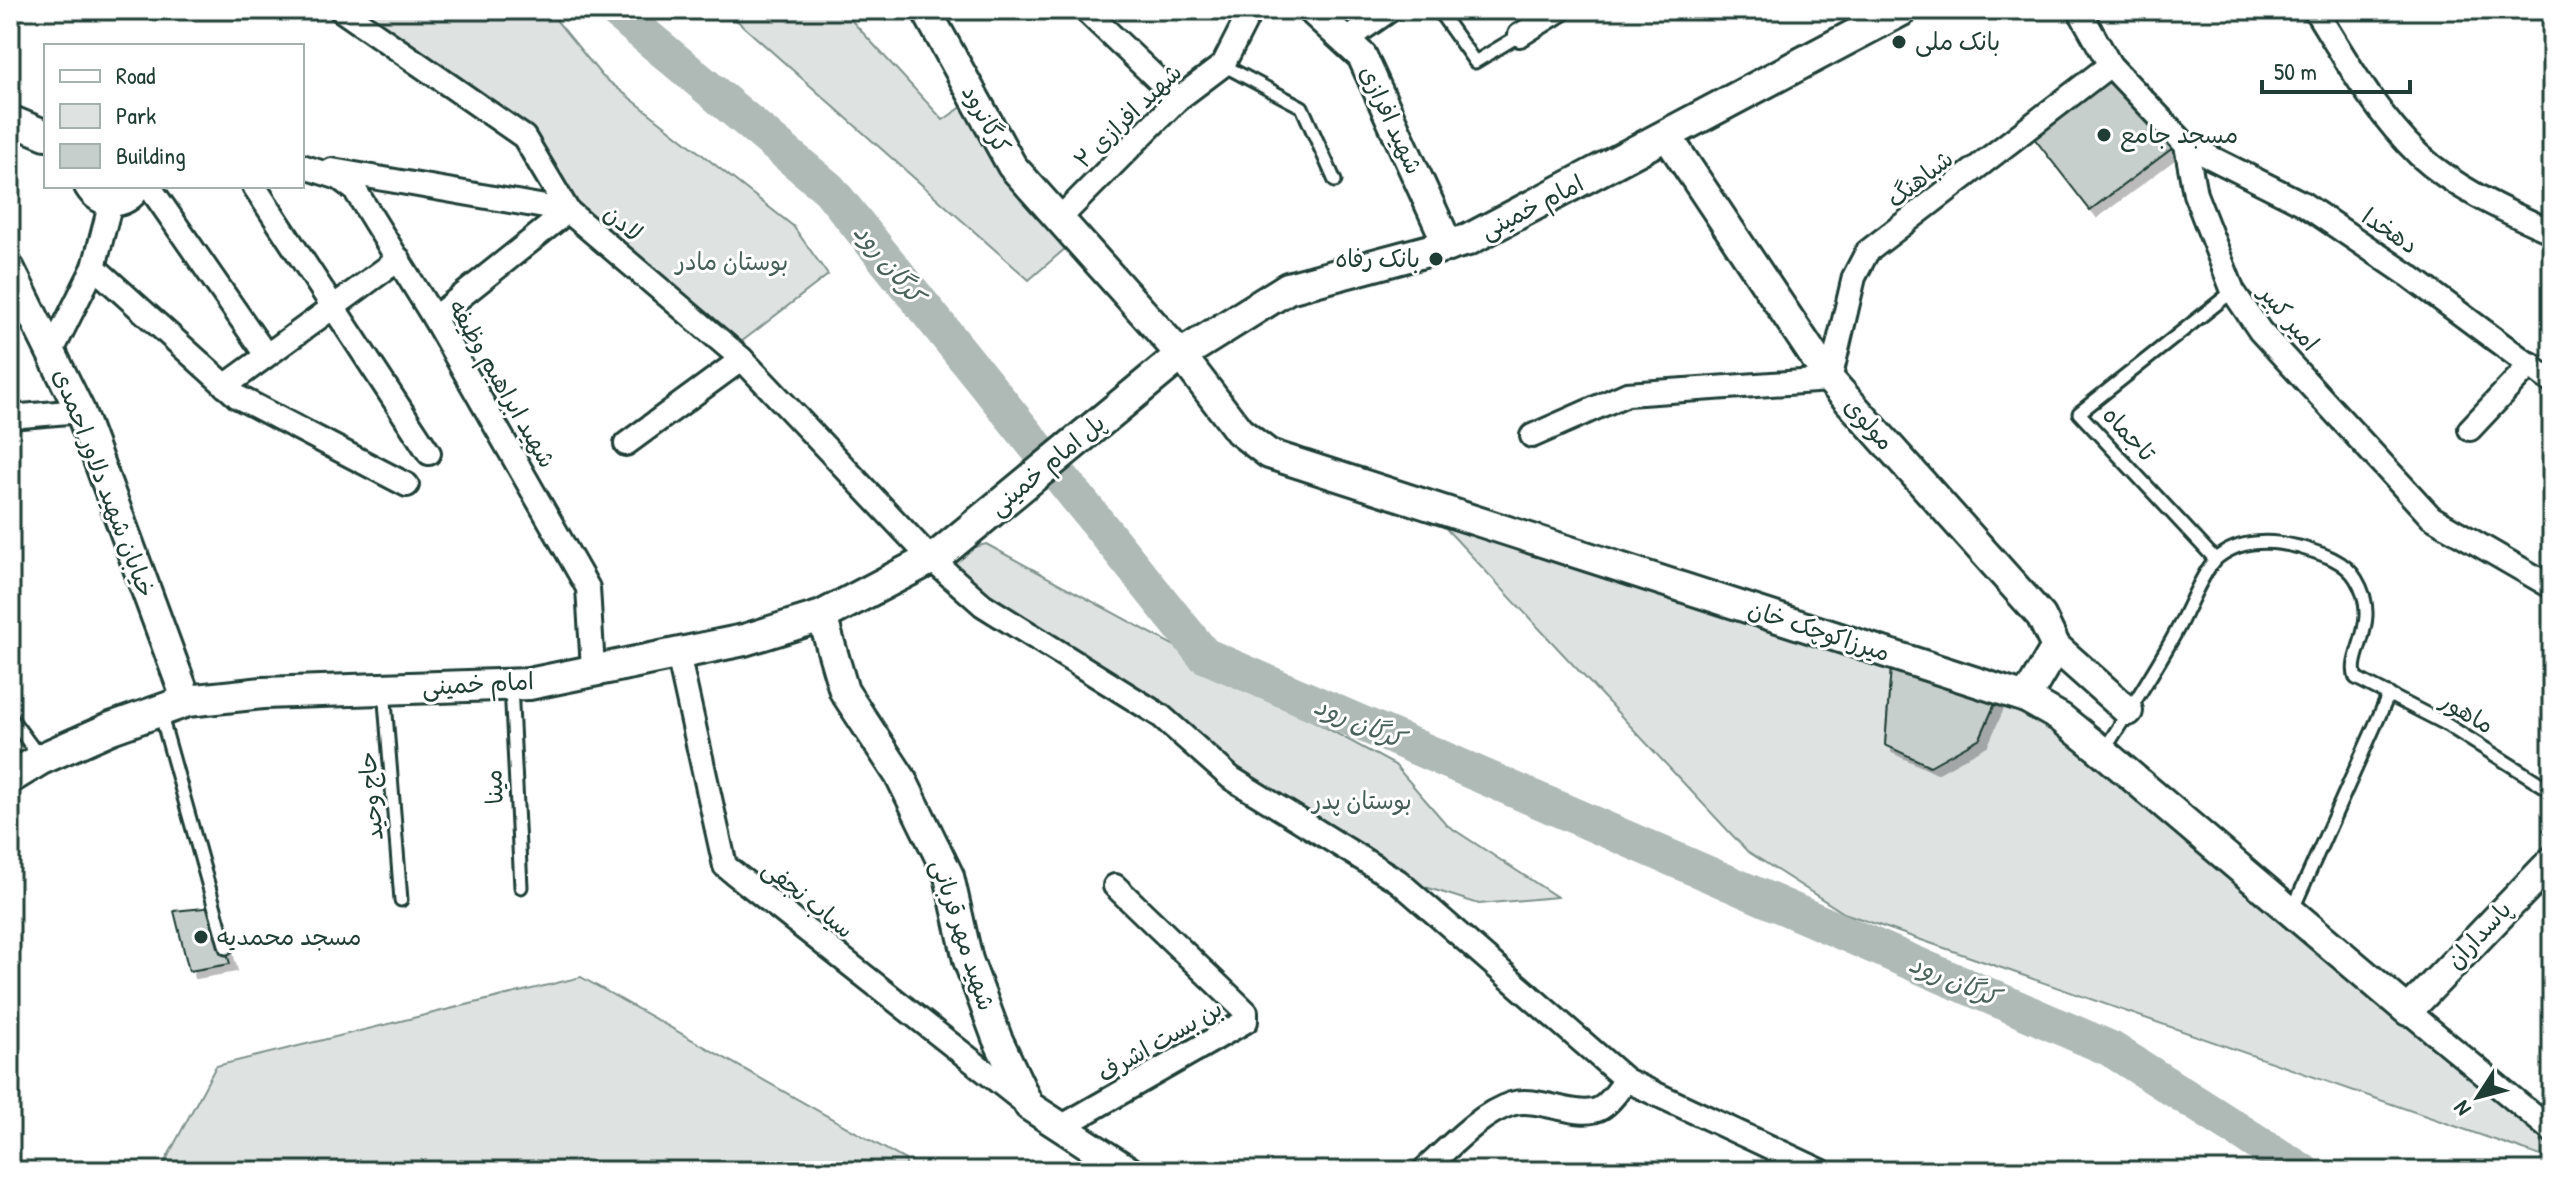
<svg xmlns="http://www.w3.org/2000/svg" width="2562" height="1181" viewBox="0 0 2562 1181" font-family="'Patrick Hand','Playpen Sans Arabic',sans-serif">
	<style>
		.green { fill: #dee3e2; stroke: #7e908b; stroke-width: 2 }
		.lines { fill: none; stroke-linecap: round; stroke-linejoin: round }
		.river { stroke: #afbab7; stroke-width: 36 }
		.building { fill: #c7cfcc; stroke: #1f3d34; stroke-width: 2; filter: url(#shadow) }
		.service-casing { stroke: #1f3d34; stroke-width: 17 }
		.minor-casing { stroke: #1f3d34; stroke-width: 28 }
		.tertiary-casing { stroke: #1f3d34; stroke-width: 34 }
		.secondary-casing { stroke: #1f3d34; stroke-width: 36 }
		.service { stroke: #fff; stroke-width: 11 }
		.minor { stroke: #fff; stroke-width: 22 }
		.tertiary { stroke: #fff; stroke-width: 28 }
		.secondary { stroke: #fff; stroke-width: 30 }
		.poi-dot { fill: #1f3d34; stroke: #fff; stroke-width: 3 }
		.labels { text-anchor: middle; stroke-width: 6; stroke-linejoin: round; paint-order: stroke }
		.poi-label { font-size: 24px; fill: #1f3d34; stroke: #fff; text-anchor: start }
		.street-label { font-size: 24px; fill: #1f3d34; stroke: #fff }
		.park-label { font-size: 24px; fill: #455e57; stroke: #fff }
		.water-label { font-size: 26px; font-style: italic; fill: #4a625b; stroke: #fff }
	</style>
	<defs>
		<filter id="shadow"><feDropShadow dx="7" dy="7" stdDeviation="0" flood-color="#0004"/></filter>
	</defs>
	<rect width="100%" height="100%" fill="#fff"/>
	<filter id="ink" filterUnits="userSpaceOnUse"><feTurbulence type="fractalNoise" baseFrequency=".0125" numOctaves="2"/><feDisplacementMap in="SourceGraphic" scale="16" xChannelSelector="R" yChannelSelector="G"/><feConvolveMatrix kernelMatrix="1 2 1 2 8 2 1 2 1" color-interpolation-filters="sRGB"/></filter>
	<g filter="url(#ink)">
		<!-- green -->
		<g class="green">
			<polygon points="342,10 548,10 602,76 793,226 828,275 732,349 568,211 524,137"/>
			<polygon points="725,10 842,10 943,120 975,98 1075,240 1029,280"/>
			<polygon points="1424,505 1892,655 1885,744 1929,766 1980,738 2001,690 2026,698 2552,1130 2552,1160 1844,913 1747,851"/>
			<polygon points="986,544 1395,765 1447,825 1557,897 1479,904 1400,879 1231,777 931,559"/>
			<polygon points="581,977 905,1160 908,1171 160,1171 216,1066"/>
		</g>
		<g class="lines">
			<!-- river -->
			<polyline class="river" points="615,10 829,189 1204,655 2111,1049 2302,1171"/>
		</g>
		<!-- building -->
		<g class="building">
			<polygon points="2110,65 2182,141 2090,210 2027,129"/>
			<polygon points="1892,655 2001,690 1980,738 1930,766 1885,745"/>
			<polygon points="214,907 230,964 189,971 174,911"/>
		</g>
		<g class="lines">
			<defs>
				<g id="service">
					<polyline points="1438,10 1475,62 1520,35"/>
					<polyline points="1223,65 1302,107 1335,181"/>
					<polyline points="2215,559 2079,413 2233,291"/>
					<polyline points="511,685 521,887"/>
					<polyline points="384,689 401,900"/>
					<polyline points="160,712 226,948"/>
					<polyline points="10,717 41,759"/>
					<path d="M 2103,752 C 2128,712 2154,673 2176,632 C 2186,614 2203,570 2217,558 C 2240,539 2272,540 2299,547 C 2319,553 2344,559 2356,579 C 2383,623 2346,655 2356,678 L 2444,723 L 2552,791"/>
					<polyline points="2292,911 2389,694"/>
				</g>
				<g id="minor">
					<polyline points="341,10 524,137 568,211 742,359 931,559 983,605 1161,716 1231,778 1398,881 1626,1080 1821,1171"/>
					<polyline points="1085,10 1178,99"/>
					<polyline points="2079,10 2110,65 2186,145 2195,194 2233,291 2260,331 2431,517 2552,587"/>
					<path d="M 2315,10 C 2347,61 2375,113 2419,155 C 2457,190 2506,211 2552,232"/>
					<polyline points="1520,35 1560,10"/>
					<polyline points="1345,41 1390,10"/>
					<polyline points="2186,145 2302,203 2411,277 2552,382"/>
					<polyline points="302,166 339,178 355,190 434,318 588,588 593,669"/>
					<polyline points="332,170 568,211"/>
					<polyline points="149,186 266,355"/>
					<polyline points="254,186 429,453"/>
					<polyline points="1061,217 1178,99 1223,65 1251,10"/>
					<polyline points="94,267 238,397 407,485"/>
					<polyline points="434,318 568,211"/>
					<polyline points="52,351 94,267 111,202"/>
					<polyline points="225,386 399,259"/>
					<polyline points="10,417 80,411"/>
					<polyline points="2470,429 2531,364"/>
					<polyline points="1532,436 1627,394 1830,380 1854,277 1867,252 2110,65"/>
					<polyline points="626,444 742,359"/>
					<polyline points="678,654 725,866 1028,1105"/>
					<polyline points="2408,1011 2552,1131"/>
					<polyline points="1059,1128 1246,1021 1246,1012 1115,886"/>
					<path d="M 1423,1171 C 1448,1149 1479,1114 1511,1104 C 1538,1095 1579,1121 1601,1108 C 1611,1102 1619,1089 1626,1080"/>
				</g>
				<g id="tertiary">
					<polyline points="926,10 1012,166 1181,355 1239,431 1269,454 2026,698 2061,718 2103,752 2408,1011 2552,861"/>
					<polyline points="1312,10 1362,56 1449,247"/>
					<polyline points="10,120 46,135"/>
					<polyline points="1667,136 1830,380 2041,616 2056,647 2026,698"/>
					<path d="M 89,186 C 101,206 125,207 137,186"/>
					<polyline points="10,269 80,411 187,701"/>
					<polyline points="822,616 844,691 901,778 949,876 968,960 997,1038 1029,1106 1129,1171"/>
					<polyline points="2056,647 2128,711"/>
				</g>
				<polyline id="secondary" points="10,778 41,759 111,728 187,701 263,693 529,684 744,640 822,616 940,554 1181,355 1288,288 1468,240 1902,10"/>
			</defs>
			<!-- service casing -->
			<use href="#service" class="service-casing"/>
			<!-- minor casing -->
			<use href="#minor" class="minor-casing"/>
			<!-- tertiary casing -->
			<use href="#tertiary" class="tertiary-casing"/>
			<!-- secondary casing -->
			<use href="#secondary" class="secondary-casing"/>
			<!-- service -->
			<use href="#service" class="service"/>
			<!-- minor -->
			<use href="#minor" class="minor"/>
			<!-- tertiary -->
			<use href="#tertiary" class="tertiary"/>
			<!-- secondary -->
			<use href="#secondary" class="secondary"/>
		</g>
	</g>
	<!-- markers -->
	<g class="poi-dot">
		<circle cx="1899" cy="42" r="8"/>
		<circle cx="2104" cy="135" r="8"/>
		<circle cx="1436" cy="259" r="8"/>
		<circle cx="201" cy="937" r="8"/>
	</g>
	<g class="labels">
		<!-- poi labels -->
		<g class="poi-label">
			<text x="1915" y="50">بانک ملی</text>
			<text x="2120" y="143">مسجد جامع</text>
			<text x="1420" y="267" text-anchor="end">بانک رفاه</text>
			<text x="217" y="945">مسجد محمدیه</text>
		</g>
		<!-- street labels -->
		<g class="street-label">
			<text transform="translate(1128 116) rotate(-44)" y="8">شهید افرازی ۲</text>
			<text transform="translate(986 119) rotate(61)" y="8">کرگانرود</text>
			<text transform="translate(1391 120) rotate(65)" y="8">شهید افرازی</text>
			<text transform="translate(1920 179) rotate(-38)" y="8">شباهنگ</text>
			<text transform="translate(1532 207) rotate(-27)" y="8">امام خمینی</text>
			<text transform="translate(623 223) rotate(40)" y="8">لادن</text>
			<text transform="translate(2390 231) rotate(34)" y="8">دهخدا</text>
			<text transform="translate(2289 318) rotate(50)" y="8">امیر کبیر</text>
			<text transform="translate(502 384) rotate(60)" y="8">شهید ابراهیم وظیفه</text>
			<text transform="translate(1869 424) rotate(48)" y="8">مولوی</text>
			<text transform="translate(2129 434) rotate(47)" y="8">تاجماه</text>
			<text transform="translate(1047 465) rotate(-40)" y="8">پل امام خمینی</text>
			<text transform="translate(104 483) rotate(69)" y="8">خیابان شهید دلاور احمدی</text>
			<text transform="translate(1819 631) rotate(18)" y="8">میرزاکوچک خان</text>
			<text transform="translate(478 684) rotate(-3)" y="8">امام خمینی</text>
			<text transform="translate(2467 713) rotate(31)" y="8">ماهور</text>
			<text transform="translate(494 787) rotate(-93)" y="8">مینا</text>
			<text transform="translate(371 796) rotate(-95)" y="8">حاج وحید</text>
			<text transform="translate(808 899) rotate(39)" y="8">سیاب نجفی</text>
			<text transform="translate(963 935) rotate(72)" y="8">شهید مهر قربانی</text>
			<text transform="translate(2479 935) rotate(-47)" y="8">پاسداران</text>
			<text transform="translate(1160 1041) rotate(-30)" y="8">بن بست اشرف</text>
		</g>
		<!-- park labels -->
		<g class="park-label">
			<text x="732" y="270">بوستان مادر</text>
			<text x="1362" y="809">بوستان پدر</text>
		</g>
		<!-- water labels -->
		<g class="water-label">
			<text transform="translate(889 263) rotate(51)" y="9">کرگان رود</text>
			<text transform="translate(1359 722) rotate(23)" y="9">کرگان رود</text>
			<text transform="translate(1954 980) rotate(23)" y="9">کرگان رود</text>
		</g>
	</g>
	<!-- margin -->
	<rect width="2562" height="1181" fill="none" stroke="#fff" stroke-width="40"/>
	<rect x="20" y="20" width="2522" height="1141" fill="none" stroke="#1f3d34" stroke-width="3" filter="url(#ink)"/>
	<!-- legend -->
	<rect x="44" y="44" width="260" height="144" fill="#ffffff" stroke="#a5b1ae" stroke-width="2"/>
	<rect x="60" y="70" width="40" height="12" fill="#ffffff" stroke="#a5b1ae" stroke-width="2"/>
	<text x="116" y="84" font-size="24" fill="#1f3d34">Road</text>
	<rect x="60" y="104" width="40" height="24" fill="#dee3e2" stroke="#a5b1ae" stroke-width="2"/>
	<text x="116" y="124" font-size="24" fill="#1f3d34">Park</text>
	<rect x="60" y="144" width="40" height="24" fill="#c7cfcc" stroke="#a5b1ae" stroke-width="2"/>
	<text x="116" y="164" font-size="24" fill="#1f3d34">Building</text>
	<!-- north arrow -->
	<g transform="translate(2478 1097) rotate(234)" stroke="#ffffff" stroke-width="6" paint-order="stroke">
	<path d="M0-6L14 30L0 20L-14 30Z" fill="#1f3d34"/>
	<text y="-12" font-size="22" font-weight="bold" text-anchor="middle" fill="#1f3d34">N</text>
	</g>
	<!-- scale -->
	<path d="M2262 80v12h148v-12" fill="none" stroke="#1f3d34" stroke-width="4"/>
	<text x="2274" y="80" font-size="24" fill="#1f3d34" stroke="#ffffff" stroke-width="6" paint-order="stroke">50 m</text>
</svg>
